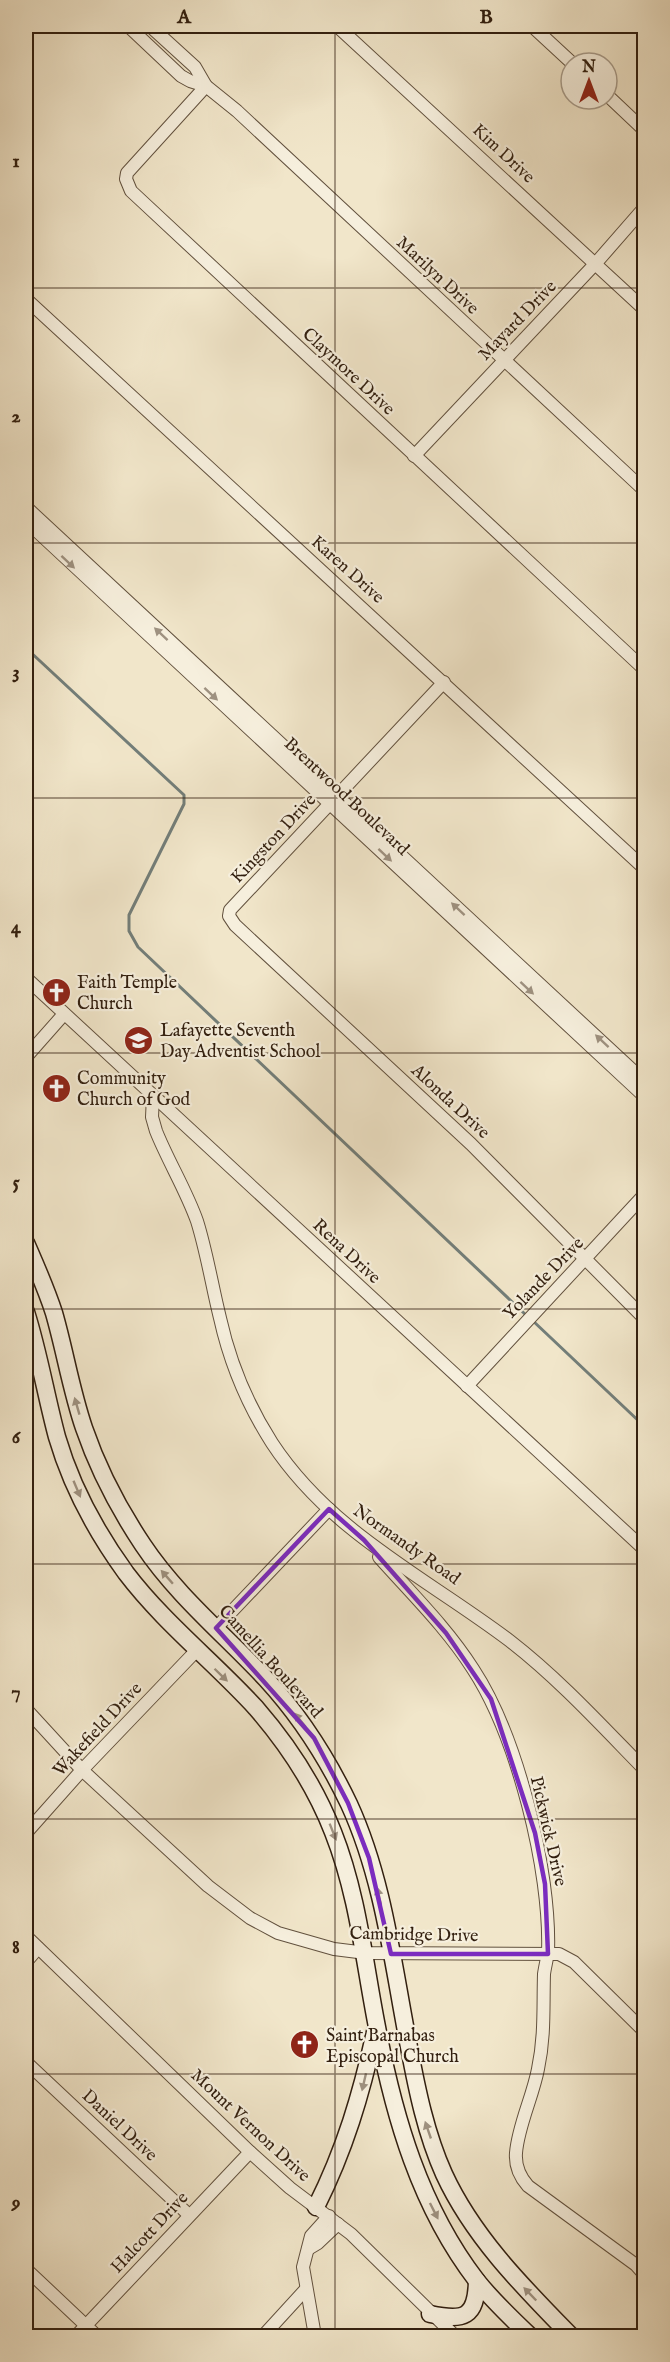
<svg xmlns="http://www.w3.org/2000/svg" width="670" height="2362" viewBox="0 0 670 2362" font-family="'IM FELL English',serif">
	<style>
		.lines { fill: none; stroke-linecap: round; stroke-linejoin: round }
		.stream { stroke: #737e79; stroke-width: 3 }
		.street-casing { stroke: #62513e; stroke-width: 14 }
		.secondary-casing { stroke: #321f0f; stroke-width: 19 }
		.street { stroke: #f6efdd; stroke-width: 12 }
		.secondary { stroke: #f6efdd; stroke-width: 16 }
		.oneway { fill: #9e9180 }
		.marked { fill: none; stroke: #7b2cbf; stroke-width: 4.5; stroke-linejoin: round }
		.grid { fill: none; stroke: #321f0f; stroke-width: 1.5; stroke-opacity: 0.55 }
		.labels { text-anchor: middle; stroke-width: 4.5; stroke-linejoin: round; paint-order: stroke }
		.street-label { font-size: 18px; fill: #321f0f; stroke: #f6efdd }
		.poi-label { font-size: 18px; fill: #321f0f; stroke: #f6efdd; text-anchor: start }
		.neatline { fill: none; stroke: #321f0f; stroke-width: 2 }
		.grid-label { font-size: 20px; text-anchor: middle; font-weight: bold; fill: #321f0f }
	</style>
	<rect width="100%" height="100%" fill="#f1e6ca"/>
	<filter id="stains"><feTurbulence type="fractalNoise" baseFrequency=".00333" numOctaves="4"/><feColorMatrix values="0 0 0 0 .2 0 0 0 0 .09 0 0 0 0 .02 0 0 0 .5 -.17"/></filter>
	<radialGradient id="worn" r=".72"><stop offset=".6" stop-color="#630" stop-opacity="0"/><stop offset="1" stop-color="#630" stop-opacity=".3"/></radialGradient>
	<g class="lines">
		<!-- stream -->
		<g class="stream">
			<polyline points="26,648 184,795 184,804 129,915 129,931 138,947 527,1316"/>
			<polyline points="532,1320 644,1426"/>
		</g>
		<defs>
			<g id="street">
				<polyline points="128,26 181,76 190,81 206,86 237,111 644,490"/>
				<polyline points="150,26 195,67 206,86 127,173 126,179 131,191 644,669"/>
				<polyline points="337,26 644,309"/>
				<polyline points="532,26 572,63"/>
				<polyline points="607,95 644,130"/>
				<polyline points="26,299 644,868"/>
				<polyline points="414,456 596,263 644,208"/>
				<polyline points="26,507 644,1081"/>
				<polyline points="26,521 644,1096"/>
				<polyline points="444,682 230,910 229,916 235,925 471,1144 644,1318"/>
				<polyline points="26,978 644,1549"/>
				<polyline points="26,1057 64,1014"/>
				<path d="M 153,1096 L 152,1117 L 156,1131 C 168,1161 186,1190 197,1221 C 207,1253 212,1286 220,1318 C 230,1363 247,1404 272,1443 C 331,1533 427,1578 510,1641 C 559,1679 601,1725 644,1769"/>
				<polyline points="467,1386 644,1195"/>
				<path d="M 379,1557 C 411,1593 447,1628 473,1669 C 517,1736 551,1871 548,1952 C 547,1959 545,1967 544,1974 C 543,2008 545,2036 538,2069 C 533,2096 518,2126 516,2153 C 515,2166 520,2177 528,2186 L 636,2265 L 644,2274"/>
				<polyline points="216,1628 329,1509"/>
				<polyline points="26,1709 82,1770 208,1886 250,1918 278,1933 334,1949 366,1953 559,1954 574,1962 644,2031"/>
				<polyline points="26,1833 82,1770 196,1651"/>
				<polyline points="26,1936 250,2152 290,2188 351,2234 455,2336"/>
				<polyline points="26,1962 38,1948"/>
				<polyline points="26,2062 189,2215"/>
				<polyline points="308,2249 318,2243 338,2224"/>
				<polyline points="26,2269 97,2336"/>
				<polyline points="76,2336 250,2152"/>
				<polyline points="263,2336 306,2289"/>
				<polyline points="315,2336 303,2267 311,2236 329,2216"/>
			</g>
			<g id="secondary">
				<path d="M 26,1243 C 36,1266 46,1288 54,1313 C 65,1351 71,1390 84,1428 C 98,1469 119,1509 143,1545 C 177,1596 225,1635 266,1679 C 301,1717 327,1758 349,1804 C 384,1880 393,1966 409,2047 C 417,2090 426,2134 444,2174 C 473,2237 523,2287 571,2336"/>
				<path d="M 26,1312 C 39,1353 46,1396 57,1437 C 71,1485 97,1533 126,1573 C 164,1623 214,1662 256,1708 C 289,1746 315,1786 333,1832 C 358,1895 364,1961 377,2027 C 394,2117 420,2207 477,2281 C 493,2301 512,2319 530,2336"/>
				<path d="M 316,2207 C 345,2149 361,2095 375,2032"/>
				<path d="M 430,2314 C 464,2321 476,2318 477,2281"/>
			</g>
		</defs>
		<!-- street casing -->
		<use href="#street" class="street-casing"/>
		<!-- secondary casing -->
		<use href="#secondary" class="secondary-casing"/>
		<!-- street -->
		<use href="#street" class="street"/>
		<!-- secondary -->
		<use href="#secondary" class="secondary"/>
	</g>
	<!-- one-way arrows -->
	<defs><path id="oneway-solid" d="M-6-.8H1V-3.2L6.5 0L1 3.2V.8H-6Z" transform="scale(1.5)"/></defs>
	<g class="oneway">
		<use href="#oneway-solid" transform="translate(68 562) rotate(43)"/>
		<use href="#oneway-solid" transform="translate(161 634) rotate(-137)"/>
		<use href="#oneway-solid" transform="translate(211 694) rotate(43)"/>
		<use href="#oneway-solid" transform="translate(385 855) rotate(43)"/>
		<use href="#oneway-solid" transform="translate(458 909) rotate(-137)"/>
		<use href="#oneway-solid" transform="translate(527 988) rotate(43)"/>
		<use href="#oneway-solid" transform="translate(602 1041) rotate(-137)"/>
		<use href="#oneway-solid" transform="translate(77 1406) rotate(-106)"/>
		<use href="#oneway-solid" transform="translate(77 1489) rotate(67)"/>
		<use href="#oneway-solid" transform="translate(167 1577) rotate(-131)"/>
		<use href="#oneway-solid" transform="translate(221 1675) rotate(44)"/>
		<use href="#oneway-solid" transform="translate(300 1720) rotate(-129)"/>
		<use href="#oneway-solid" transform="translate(333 1832) rotate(68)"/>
		<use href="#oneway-solid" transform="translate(379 1896) rotate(-103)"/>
		<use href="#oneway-solid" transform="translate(364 2082) rotate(103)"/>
		<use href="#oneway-solid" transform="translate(428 2130) rotate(-109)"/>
		<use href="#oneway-solid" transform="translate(434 2211) rotate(63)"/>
		<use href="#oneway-solid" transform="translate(530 2294) rotate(-134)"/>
	</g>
	<!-- marked area -->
	<path class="marked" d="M 329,1509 L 364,1540 L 446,1633 L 491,1699 L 535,1833 L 545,1884 L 548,1954 L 391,1954 L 369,1858 L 348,1803 L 314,1738 L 216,1628 Z"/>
	<!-- grid -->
	<path class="grid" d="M 335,26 L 335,2336M 26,288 L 644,288M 26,543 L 644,543M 26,798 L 644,798M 26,1053 L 644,1053M 26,1309 L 644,1309M 26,1564 L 644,1564M 26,1819 L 644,1819M 26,2074 L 644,2074"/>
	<!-- icons -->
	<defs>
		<symbol id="church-disc" viewBox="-11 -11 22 22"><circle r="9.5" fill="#8f2418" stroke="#f6efdd"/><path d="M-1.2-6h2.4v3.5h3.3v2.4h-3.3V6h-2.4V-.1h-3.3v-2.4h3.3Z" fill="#fff"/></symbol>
		<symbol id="school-disc" viewBox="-11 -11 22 22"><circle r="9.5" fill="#8f2418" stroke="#f6efdd"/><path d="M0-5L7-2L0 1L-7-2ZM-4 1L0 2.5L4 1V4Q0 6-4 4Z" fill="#fff"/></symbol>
	</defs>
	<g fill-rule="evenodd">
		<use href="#church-disc" x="40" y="976" width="33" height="33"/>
		<use href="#school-disc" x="122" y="1024" width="33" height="33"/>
		<use href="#church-disc" x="40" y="1072" width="33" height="33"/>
		<use href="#church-disc" x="288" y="2028" width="33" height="33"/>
	</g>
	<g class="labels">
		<!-- street labels -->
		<g class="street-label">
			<text transform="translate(504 153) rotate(43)" y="6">Kim Drive</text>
			<text transform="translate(438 275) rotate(43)" y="6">Marilyn Drive</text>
			<text transform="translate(517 320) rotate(-46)" y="6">Mayard Drive</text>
			<text transform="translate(349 371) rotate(43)" y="6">Claymore Drive</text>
			<text transform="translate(348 569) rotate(42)" y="6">Karen Drive</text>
			<text transform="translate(347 796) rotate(43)" y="6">Brentwood Boulevard</text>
			<text transform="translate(273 838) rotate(-47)" y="6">Kingston Drive</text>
			<text transform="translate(451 1101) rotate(43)" y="6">Alonda Drive</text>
			<text transform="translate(347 1251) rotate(43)" y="6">Rena Drive</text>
			<text transform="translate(543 1278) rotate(-46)" y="6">Yolande Drive</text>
			<text transform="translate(407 1544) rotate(35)" y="6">Normandy Road</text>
			<text transform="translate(271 1661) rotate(48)" y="6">Camellia Boulevard</text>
			<text transform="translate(97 1729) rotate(-47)" y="6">Wakefield Drive</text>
			<text transform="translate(549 1831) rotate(77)" y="6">Pickwick Drive</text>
			<text transform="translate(414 1934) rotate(1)" y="6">Cambridge Drive</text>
			<text transform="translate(120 2125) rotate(43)" y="6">Daniel Drive</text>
			<text transform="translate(251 2125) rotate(43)" y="6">Mount Vernon Drive</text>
			<text transform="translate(149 2232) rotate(-47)" y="6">Halcott Drive</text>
		</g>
		<!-- poi labels -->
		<g class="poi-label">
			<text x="77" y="988">Faith Temple<tspan x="77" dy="21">Church</tspan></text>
			<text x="160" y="1036">Lafayette Seventh<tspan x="160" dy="21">Day Adventist School</tspan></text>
			<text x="77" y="1084">Community<tspan x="77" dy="21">Church of God</tspan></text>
			<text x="326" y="2041">Saint Barnabas<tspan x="326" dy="21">Episcopal Church</tspan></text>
		</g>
	</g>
	<!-- margin -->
	<rect width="670" height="2362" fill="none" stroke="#f1e6ca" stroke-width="66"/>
	<!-- north arrow -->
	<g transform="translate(589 81)"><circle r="28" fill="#f6efdd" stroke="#a89c8b" stroke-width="1.5"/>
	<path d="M0-4.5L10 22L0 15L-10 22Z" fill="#8f2418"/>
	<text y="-9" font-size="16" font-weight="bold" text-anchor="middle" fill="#321f0f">N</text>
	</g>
	<rect x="33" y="33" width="604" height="2296" class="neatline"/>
	<g class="grid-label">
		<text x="184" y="23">A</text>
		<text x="486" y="23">B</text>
		<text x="16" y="167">1</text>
		<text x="16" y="422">2</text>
		<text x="16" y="678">3</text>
		<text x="16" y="933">4</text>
		<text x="16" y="1188">5</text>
		<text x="16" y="1443">6</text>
		<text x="16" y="1698">7</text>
		<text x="16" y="1953">8</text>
		<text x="16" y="2208">9</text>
	</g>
	<rect width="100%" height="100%" filter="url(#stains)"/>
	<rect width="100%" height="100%" fill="url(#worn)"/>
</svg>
